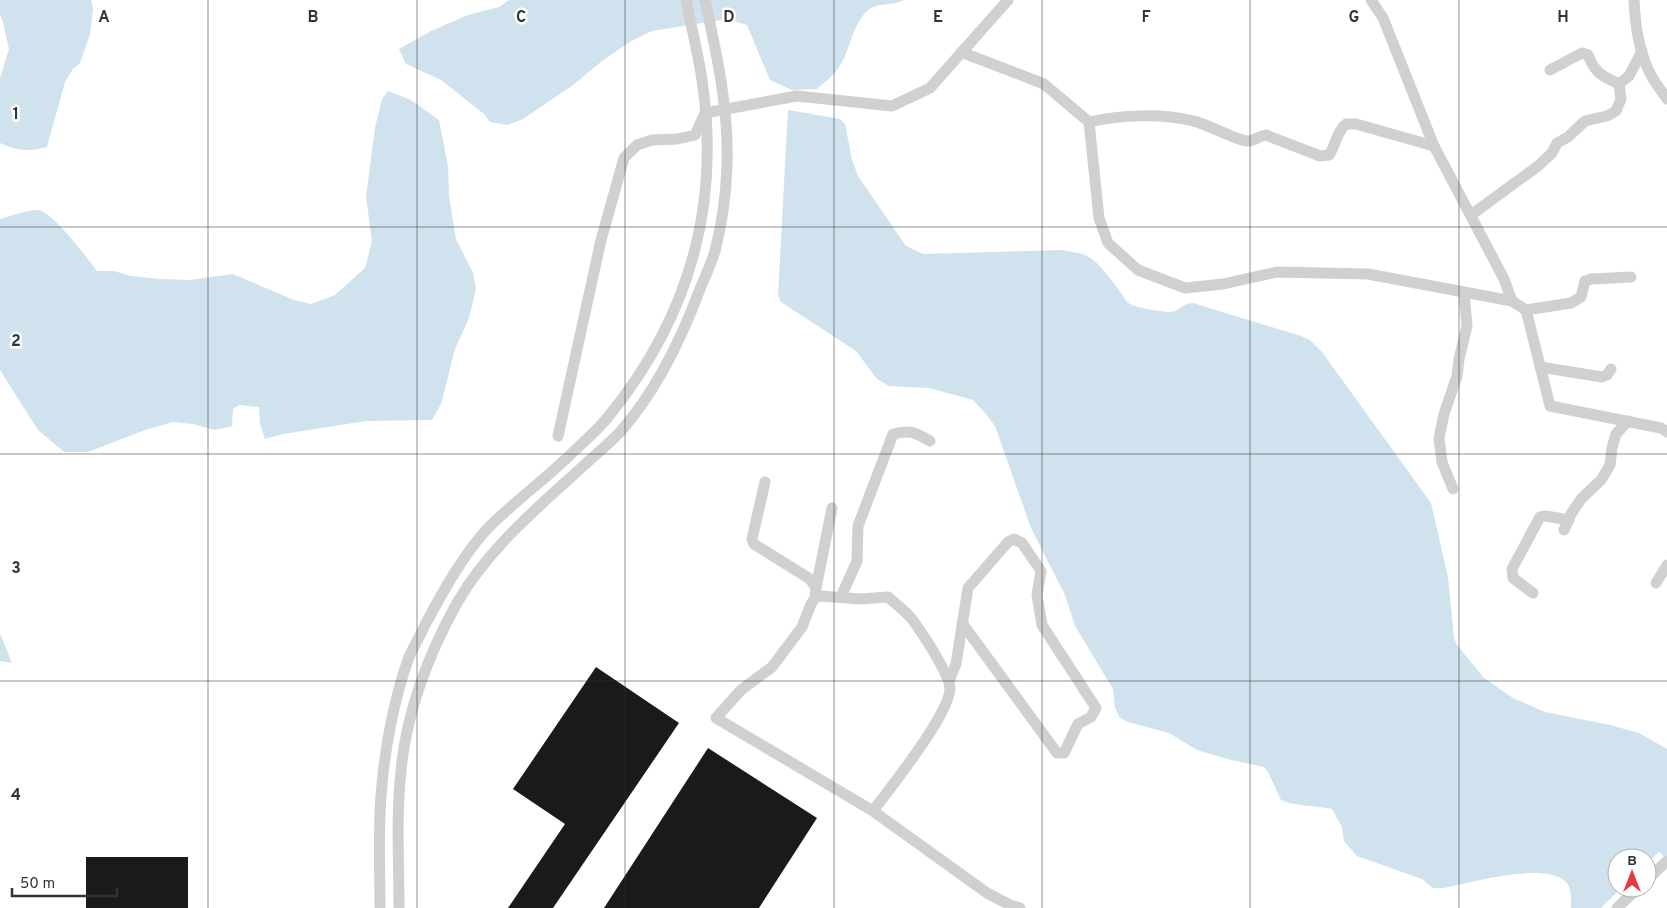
<svg xmlns="http://www.w3.org/2000/svg" width="1667" height="908" viewBox="0 0 1667 908" font-family="Overpass,sans-serif">
	<style>
		.water { fill: #cfe2ee }
		.building { fill: #1a1a1a }
		.lines { fill: none; stroke-linecap: round; stroke-linejoin: round }
		.minor { stroke: #d0d0d0; stroke-width: 11 }
		.grid { fill: none; stroke: #333; stroke-width: 1; stroke-opacity: 0.55 }
		.grid-label { font-size: 16px; text-anchor: middle; font-weight: bold; fill: #333; stroke: #fff; stroke-width: 5; stroke-linejoin: round; paint-order: stroke }
	</style>
	<rect width="100%" height="100%" fill="#fff"/>
	<!-- water -->
	<g class="water">
		<path d="M 0,0 L 91,0 L 93,9 L 90,34 L 80,63 L 73,69 L 65,82 L 47,147 C 31,152 15,151 0,143 L 0,78 L 9,49 L 3,22 L 0,15 Z"/>
		<path d="M 509,0 L 904,0 C 894,6 876,2 867,11 C 851,26 850,54 837,70 C 832,77 823,83 817,89 L 792,90 L 770,80 L 747,25 L 727,19 L 652,31 L 631,41 L 602,61 L 573,85 L 523,119 L 507,125 L 490,122 L 484,114 L 441,80 L 406,64 L 399,49 L 431,31 L 468,15 L 499,7 Z"/>
		<path d="M 388,91 L 411,100 L 439,120 L 448,166 L 449,196 L 456,239 L 473,273 L 476,289 L 469,318 L 455,349 L 441,404 L 432,420 L 366,421 L 283,434 L 265,439 L 260,424 L 259,407 L 239,405 L 233,409 L 232,426 L 215,430 L 193,424 L 173,422 L 145,430 L 88,452 L 64,452 L 38,430 L 0,370 L 0,219 C 12,216 26,210 38,210 C 52,211 88,259 97,271 L 114,271 L 131,276 L 160,279 L 189,280 L 233,274 L 294,300 L 311,304 L 335,295 L 365,268 L 372,241 L 366,197 L 375,128 L 382,99 Z"/>
		<path d="M 788,110 L 840,119 L 845,124 L 852,160 L 858,176 L 906,246 L 923,254 L 1062,250 C 1072,252 1084,253 1092,259 C 1101,266 1114,283 1120,292 C 1123,295 1124,299 1127,302 C 1133,308 1159,311 1168,312 C 1179,313 1182,303 1193,303 L 1301,336 L 1310,340 L 1322,352 L 1431,503 L 1448,577 L 1454,638 L 1457,645 L 1484,678 L 1513,698 L 1545,712 L 1610,725 L 1639,733 L 1667,749 L 1667,859 L 1659,852 L 1647,863 L 1647,858 L 1617,858 L 1617,888 L 1621,888 L 1601,908 L 1571,908 C 1571,900 1572,888 1566,882 C 1544,861 1471,883 1444,888 L 1433,888 L 1422,879 L 1357,856 L 1344,841 L 1342,827 L 1332,809 C 1315,805 1297,807 1281,800 L 1268,772 L 1264,767 L 1231,760 L 1197,750 L 1169,733 L 1128,722 L 1120,718 L 1115,708 L 1113,689 L 1075,626 L 1065,595 L 1031,528 L 995,426 L 986,414 L 973,400 L 929,388 L 889,386 L 877,379 L 856,351 L 781,302 L 778,295 Z"/>
		<polygon points="0,634 2,638 12,663 0,661"/>
	</g>
	<!-- building -->
	<g class="building">
		<polygon points="596,667 679,723 553,908 508,908 565,824 513,789"/>
		<polygon points="708,748 817,818 759,908 604,908"/>
		<rect x="86" y="857" width="102" height="51"/>
	</g>
	<g class="lines">
		<!-- minor -->
		<g class="minor">
			<polyline points="1371,0 1383,18 1434,146 1504,279 1512,301 1526,310 1550,406 1661,428 1667,432"/>
			<path d="M 1634,0 C 1635,23 1639,52 1650,73 C 1654,82 1661,90 1667,99"/>
			<polyline points="961,52 1044,84 1089,122 1099,218 1108,243 1138,270 1185,288 1223,284 1277,272 1368,274 1512,301"/>
			<path d="M 1550,70 L 1582,53 L 1588,55 C 1595,73 1602,76 1619,84"/>
			<path d="M 1089,122 C 1121,115 1161,113 1193,121 C 1208,124 1237,141 1248,141 C 1254,141 1259,136 1266,135 L 1320,156 L 1329,155 C 1336,145 1337,131 1346,124 L 1356,124 L 1434,146"/>
			<polyline points="1471,215 1538,166 1552,153 1557,143 1568,137 1585,121 1607,116 1616,111 1621,99 1619,84 1629,76 1642,51"/>
			<polyline points="1526,310 1571,303 1581,297 1585,281 1591,279 1631,277"/>
			<polyline points="1540,367 1602,377 1607,375 1611,369"/>
			<polyline points="558,436 601,240 624,158 637,145 652,140 677,139 695,135 705,113 797,96 892,106 930,88 1008,0"/>
			<polyline points="765,482 752,539 754,544 810,579 816,588 815,598"/>
			<polyline points="1453,489 1442,462 1439,438 1444,414 1457,376 1459,359 1467,326 1464,292"/>
			<polyline points="1564,530 1571,514 1581,499 1601,480 1610,465 1612,448 1616,434 1628,421"/>
			<polyline points="1656,583 1667,565"/>
			<polyline points="816,588 832,508"/>
			<polyline points="1533,593 1513,578 1512,569 1540,517 1546,516 1569,520"/>
			<path d="M 841,597 L 857,561 L 858,526 L 893,434 C 910,430 915,432 930,441"/>
			<polyline points="949,681 956,664 968,588 1008,542 1014,539 1022,543 1041,571 1037,595 1042,625 1096,708 1091,717 1078,724 1064,753 1057,753 962,623"/>
			<path d="M 873,811 C 890,788 950,714 950,688 C 949,673 921,631 911,618 C 905,611 896,604 888,597 L 861,599 L 820,596 L 815,598 L 811,604 L 802,627 L 772,667 L 741,690 L 716,718 L 873,811 L 987,893 L 1010,905 L 1020,908"/>
			<polyline points="1647,880 1667,861"/>
			<path d="M 380,908 C 380,871 378,833 381,796 C 384,752 394,698 409,657 C 414,646 420,636 425,625 C 442,593 464,553 489,527 C 514,502 543,481 569,456 C 582,443 597,431 608,417 C 689,318 721,206 702,80 C 698,53 691,26 686,0"/>
			<path d="M 399,908 C 399,862 396,816 401,771 C 406,713 429,653 457,603 C 487,550 536,509 580,469 C 594,456 609,444 621,431 C 657,390 681,340 700,289 C 705,277 711,264 715,251 C 722,224 726,194 727,166 C 729,110 717,55 705,0"/>
			<polyline points="1617,908 1638,888"/>
		</g>
	</g>
	<!-- grid -->
	<path class="grid" d="M 208,0 L 208,908M 417,0 L 417,908M 625,0 L 625,908M 834,0 L 834,908M 1042,0 L 1042,908M 1250,0 L 1250,908M 1459,0 L 1459,908M 0,227 L 1667,227M 0,454 L 1667,454M 0,681 L 1667,681"/>
	<g class="grid-label">
		<text x="104" y="22">A</text>
		<text x="313" y="22">B</text>
		<text x="521" y="22">C</text>
		<text x="729" y="22">D</text>
		<text x="938" y="22">E</text>
		<text x="1146" y="22">F</text>
		<text x="1354" y="22">G</text>
		<text x="1563" y="22">H</text>
		<text x="16" y="119">1</text>
		<text x="16" y="346">2</text>
		<text x="16" y="573">3</text>
		<text x="16" y="800">4</text>
	</g>
	<!-- north arrow -->
	<g transform="translate(1632 873)"><circle r="24" fill="#ffffff" stroke="#adadad"/>
	<path d="M0-4L9 19L0 12L-9 19Z" fill="#e63946"/>
	<text y="-8" font-size="14" font-weight="bold" text-anchor="middle" fill="#333333">B</text>
	</g>
	<!-- scale -->
	<path d="M12 888v8h105v-8" fill="none" stroke="#333333" stroke-width="2.5"/>
	<text x="20" y="888" font-size="15" fill="#333333" stroke="#ffffff" stroke-width="4" paint-order="stroke">50 m</text>
</svg>
